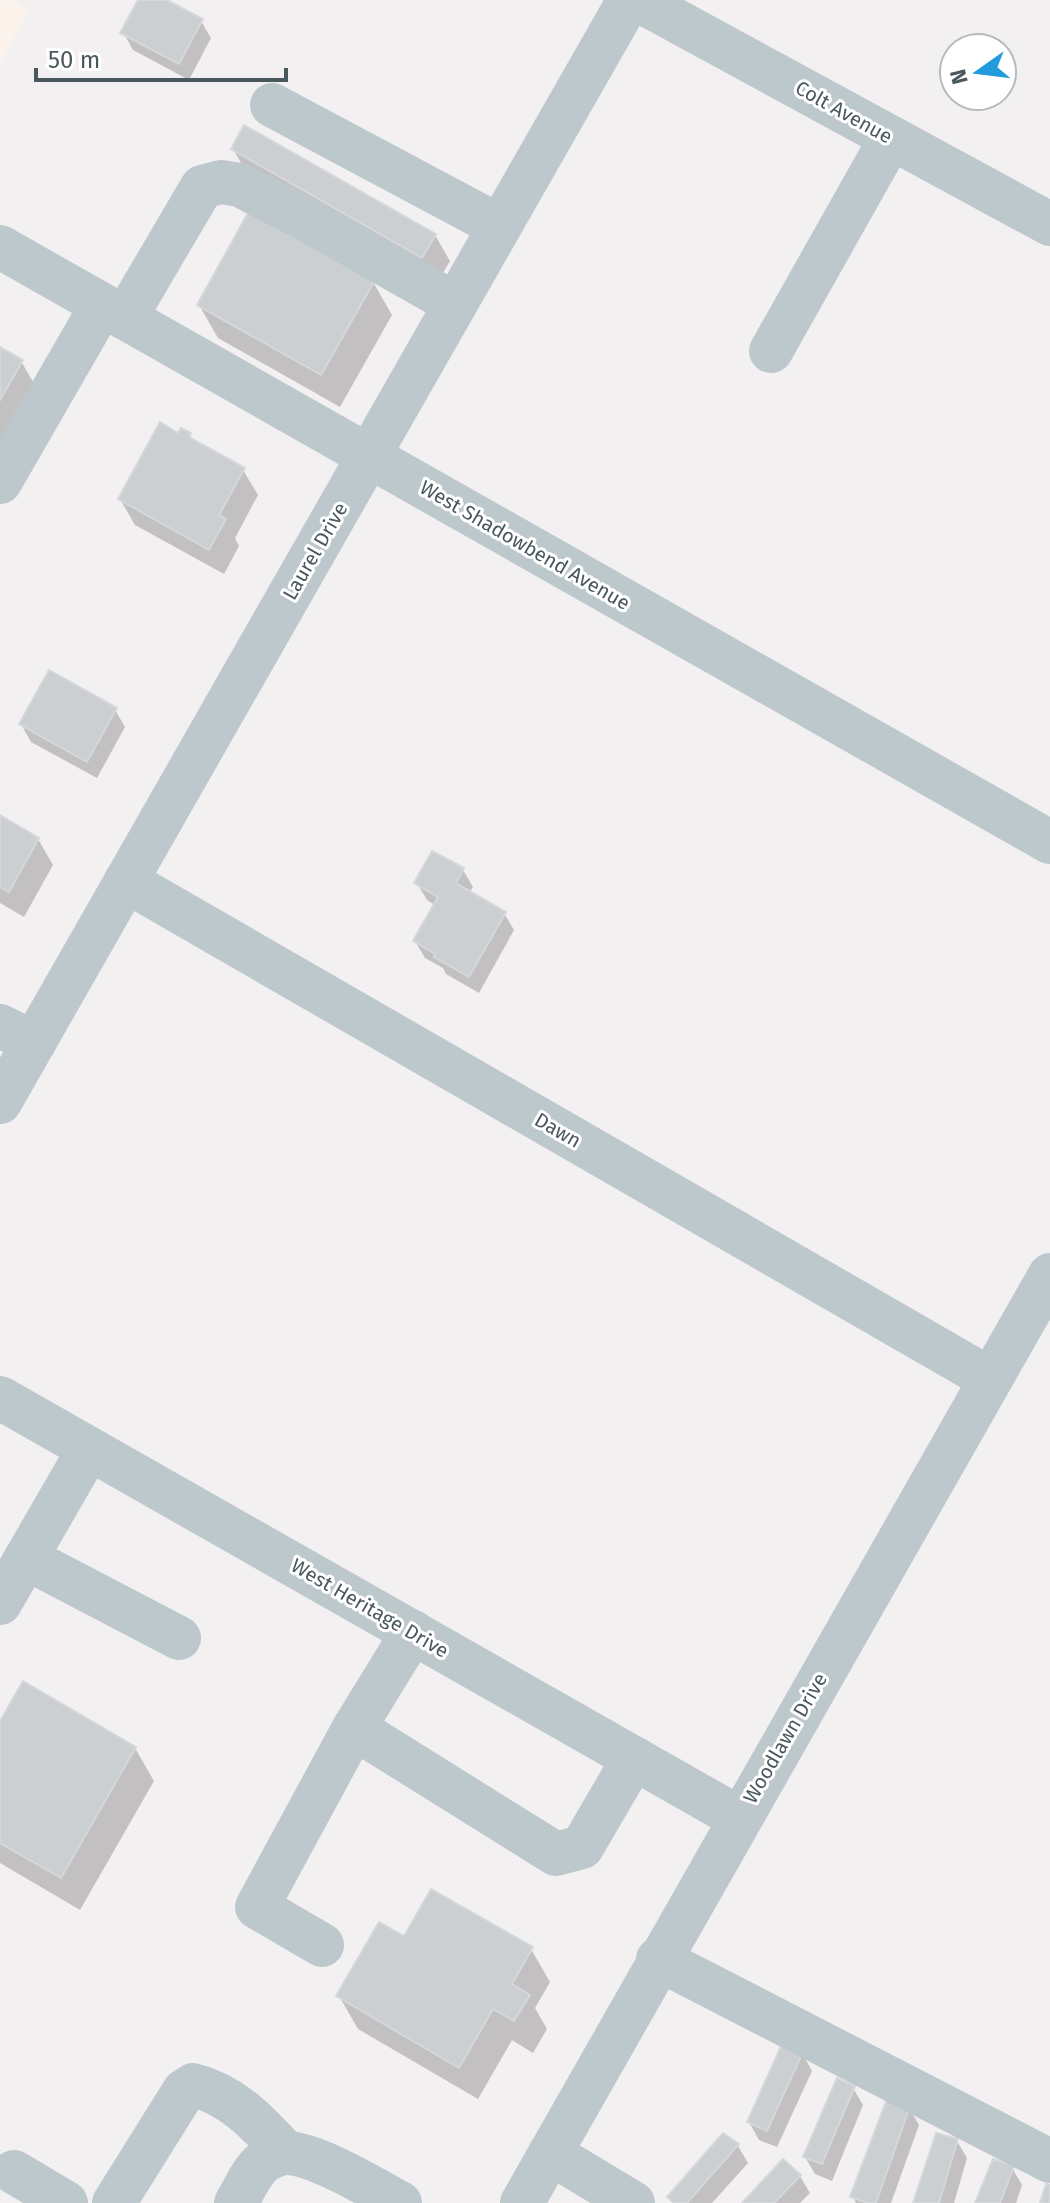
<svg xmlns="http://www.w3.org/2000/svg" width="1050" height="2203" viewBox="0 0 1050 2203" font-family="'Fira Sans',sans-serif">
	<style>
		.commercial { fill: #fcf4ec }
		.shadow { fill: #0003 }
		.building { fill: #cbcfd2; stroke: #d5d8db; stroke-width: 2 }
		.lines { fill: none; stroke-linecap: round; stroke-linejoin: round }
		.minor { stroke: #bdc8cc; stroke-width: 44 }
		.labels { text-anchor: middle; stroke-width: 6; stroke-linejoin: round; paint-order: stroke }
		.street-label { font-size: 20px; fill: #49585d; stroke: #fff }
	</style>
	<rect width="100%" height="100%" fill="#f3f0f1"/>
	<!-- commercial -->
	<polygon class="commercial" points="0,0 11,0 29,10 0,63"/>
	<!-- shadow -->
	<g class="shadow">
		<polygon points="140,0 163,0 201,21 211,38 189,80 133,50 123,32"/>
		<polygon points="233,149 435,235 450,261 437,283 248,175"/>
		<polygon points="373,282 392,315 340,407 218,338 199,305"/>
		<polygon points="0,349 21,361 36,387 0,451"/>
		<polygon points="179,435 190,435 194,443 243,470 258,495 235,538 239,546 224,574 135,525 120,499"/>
		<polygon points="115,710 125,727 97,778 31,742 21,724"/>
		<polygon points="0,817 38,839 53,865 24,917 0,903"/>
		<polygon points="463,870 473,887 469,893 504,913 514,930 479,993 446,974 443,968 425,958 415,941 435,905 427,900 417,883"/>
		<polygon points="0,1725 135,1748 154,1781 80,1910 0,1863"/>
		<polygon points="404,1939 531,1949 550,1982 535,2008 547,2029 533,2053 512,2040 478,2099 358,2029 339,1996"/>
		<polygon points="802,2053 812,2071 777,2147 759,2140 749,2122"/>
		<polygon points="853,2088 863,2105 832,2181 815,2174 805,2157"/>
		<polygon points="909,2108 919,2125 891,2203 856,2203 853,2196"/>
		<polygon points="723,2135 738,2146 748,2163 712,2203 673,2203 670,2197"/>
		<polygon points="957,2141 967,2158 954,2203 915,2203"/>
		<polygon points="1012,2168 1022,2185 1016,2203 977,2203"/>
		<polygon points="800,2176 810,2193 800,2203 745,2203"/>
	</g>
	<!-- building -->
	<g class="building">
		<polygon points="138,0 167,0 203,19 179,64 120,33"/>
		<polygon points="244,125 436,234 422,258 231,149"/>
		<polygon points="250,209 375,280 321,375 197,305"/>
		<polygon points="0,347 23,360 0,400"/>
		<polygon points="160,422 178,433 181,428 191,433 189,437 245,468 219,515 226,519 209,550 118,499"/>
		<polygon points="49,670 117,708 87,762 19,724"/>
		<polygon points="0,815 39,838 9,892 0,887"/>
		<polygon points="432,851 464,868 456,883 506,912 469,977 434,957 435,954 413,941 438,897 414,883"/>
		<polygon points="23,1681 136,1747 61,1878 0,1843 0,1721"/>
		<polygon points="431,1889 533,1947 512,1984 530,1995 514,2021 493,2009 459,2068 336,1996 379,1922 404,1936"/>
		<polygon points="782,2044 803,2052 767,2131 747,2122"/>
		<polygon points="837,2078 855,2086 822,2164 803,2157"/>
		<polygon points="887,2099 910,2106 876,2203 868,2203 850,2197"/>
		<polygon points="723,2133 739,2144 687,2203 674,2203 667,2197"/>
		<polygon points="936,2133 958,2139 939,2203 913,2203"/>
		<polygon points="783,2159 801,2175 774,2203 742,2203"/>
		<polygon points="993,2159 1014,2166 1000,2203 975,2203"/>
		<polygon points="1046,2184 1050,2185 1050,2203 1040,2203"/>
	</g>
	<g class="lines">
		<!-- minor -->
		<g class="minor">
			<polyline points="638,0 1050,224"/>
			<polyline points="272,105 499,226"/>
			<polyline points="0,247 1050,842"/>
			<polyline points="125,318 202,187 221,182 240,185 313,223 455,304"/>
			<polyline points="771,351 891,138"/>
			<polyline points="0,482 102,305"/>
			<polyline points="126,881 990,1379"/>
			<polyline points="0,1026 34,1043"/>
			<polyline points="0,1102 629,0"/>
			<polyline points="0,1398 739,1818"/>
			<polyline points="26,1558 179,1638"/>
			<polyline points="0,1603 89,1449"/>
			<polyline points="413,1632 354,1728 556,1854 582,1847 634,1758"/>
			<polyline points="322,1945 257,1907 354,1728"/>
			<polyline points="658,1959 1050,2161"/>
			<polyline points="550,2153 633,2203"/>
			<polyline points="14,2172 66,2203"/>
			<path d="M 114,2203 L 184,2091 L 193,2085 C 233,2095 258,2123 285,2152"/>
			<path d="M 236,2203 C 244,2190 251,2172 263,2162 C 268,2158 280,2153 286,2153 C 315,2153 374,2189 400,2203"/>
			<polyline points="522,2203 1050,1275"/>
		</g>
	</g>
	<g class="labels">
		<!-- street labels -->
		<g class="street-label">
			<text transform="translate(844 112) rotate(29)" y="7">Colt Avenue</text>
			<text transform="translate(525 545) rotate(30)" y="7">West Shadowbend Avenue</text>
			<text transform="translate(315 551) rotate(-60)" y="7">Laurel Drive</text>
			<text transform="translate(558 1130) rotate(30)" y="7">Dawn</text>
			<text transform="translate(370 1608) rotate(30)" y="7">West Heritage Drive</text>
			<text transform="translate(785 1738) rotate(-60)" y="7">Woodlawn Drive</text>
		</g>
	</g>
	<!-- north arrow -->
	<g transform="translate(978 72) rotate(256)"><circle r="38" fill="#ffffff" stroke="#b6bcbe" stroke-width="2"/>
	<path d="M0-6L14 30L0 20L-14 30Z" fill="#219bdc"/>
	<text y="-12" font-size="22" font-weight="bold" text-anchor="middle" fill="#49585d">N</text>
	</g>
	<!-- scale -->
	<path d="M36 68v12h250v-12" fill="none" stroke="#49585d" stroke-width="4"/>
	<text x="48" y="68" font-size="24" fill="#49585d" stroke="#ffffff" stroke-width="6" paint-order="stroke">50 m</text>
</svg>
